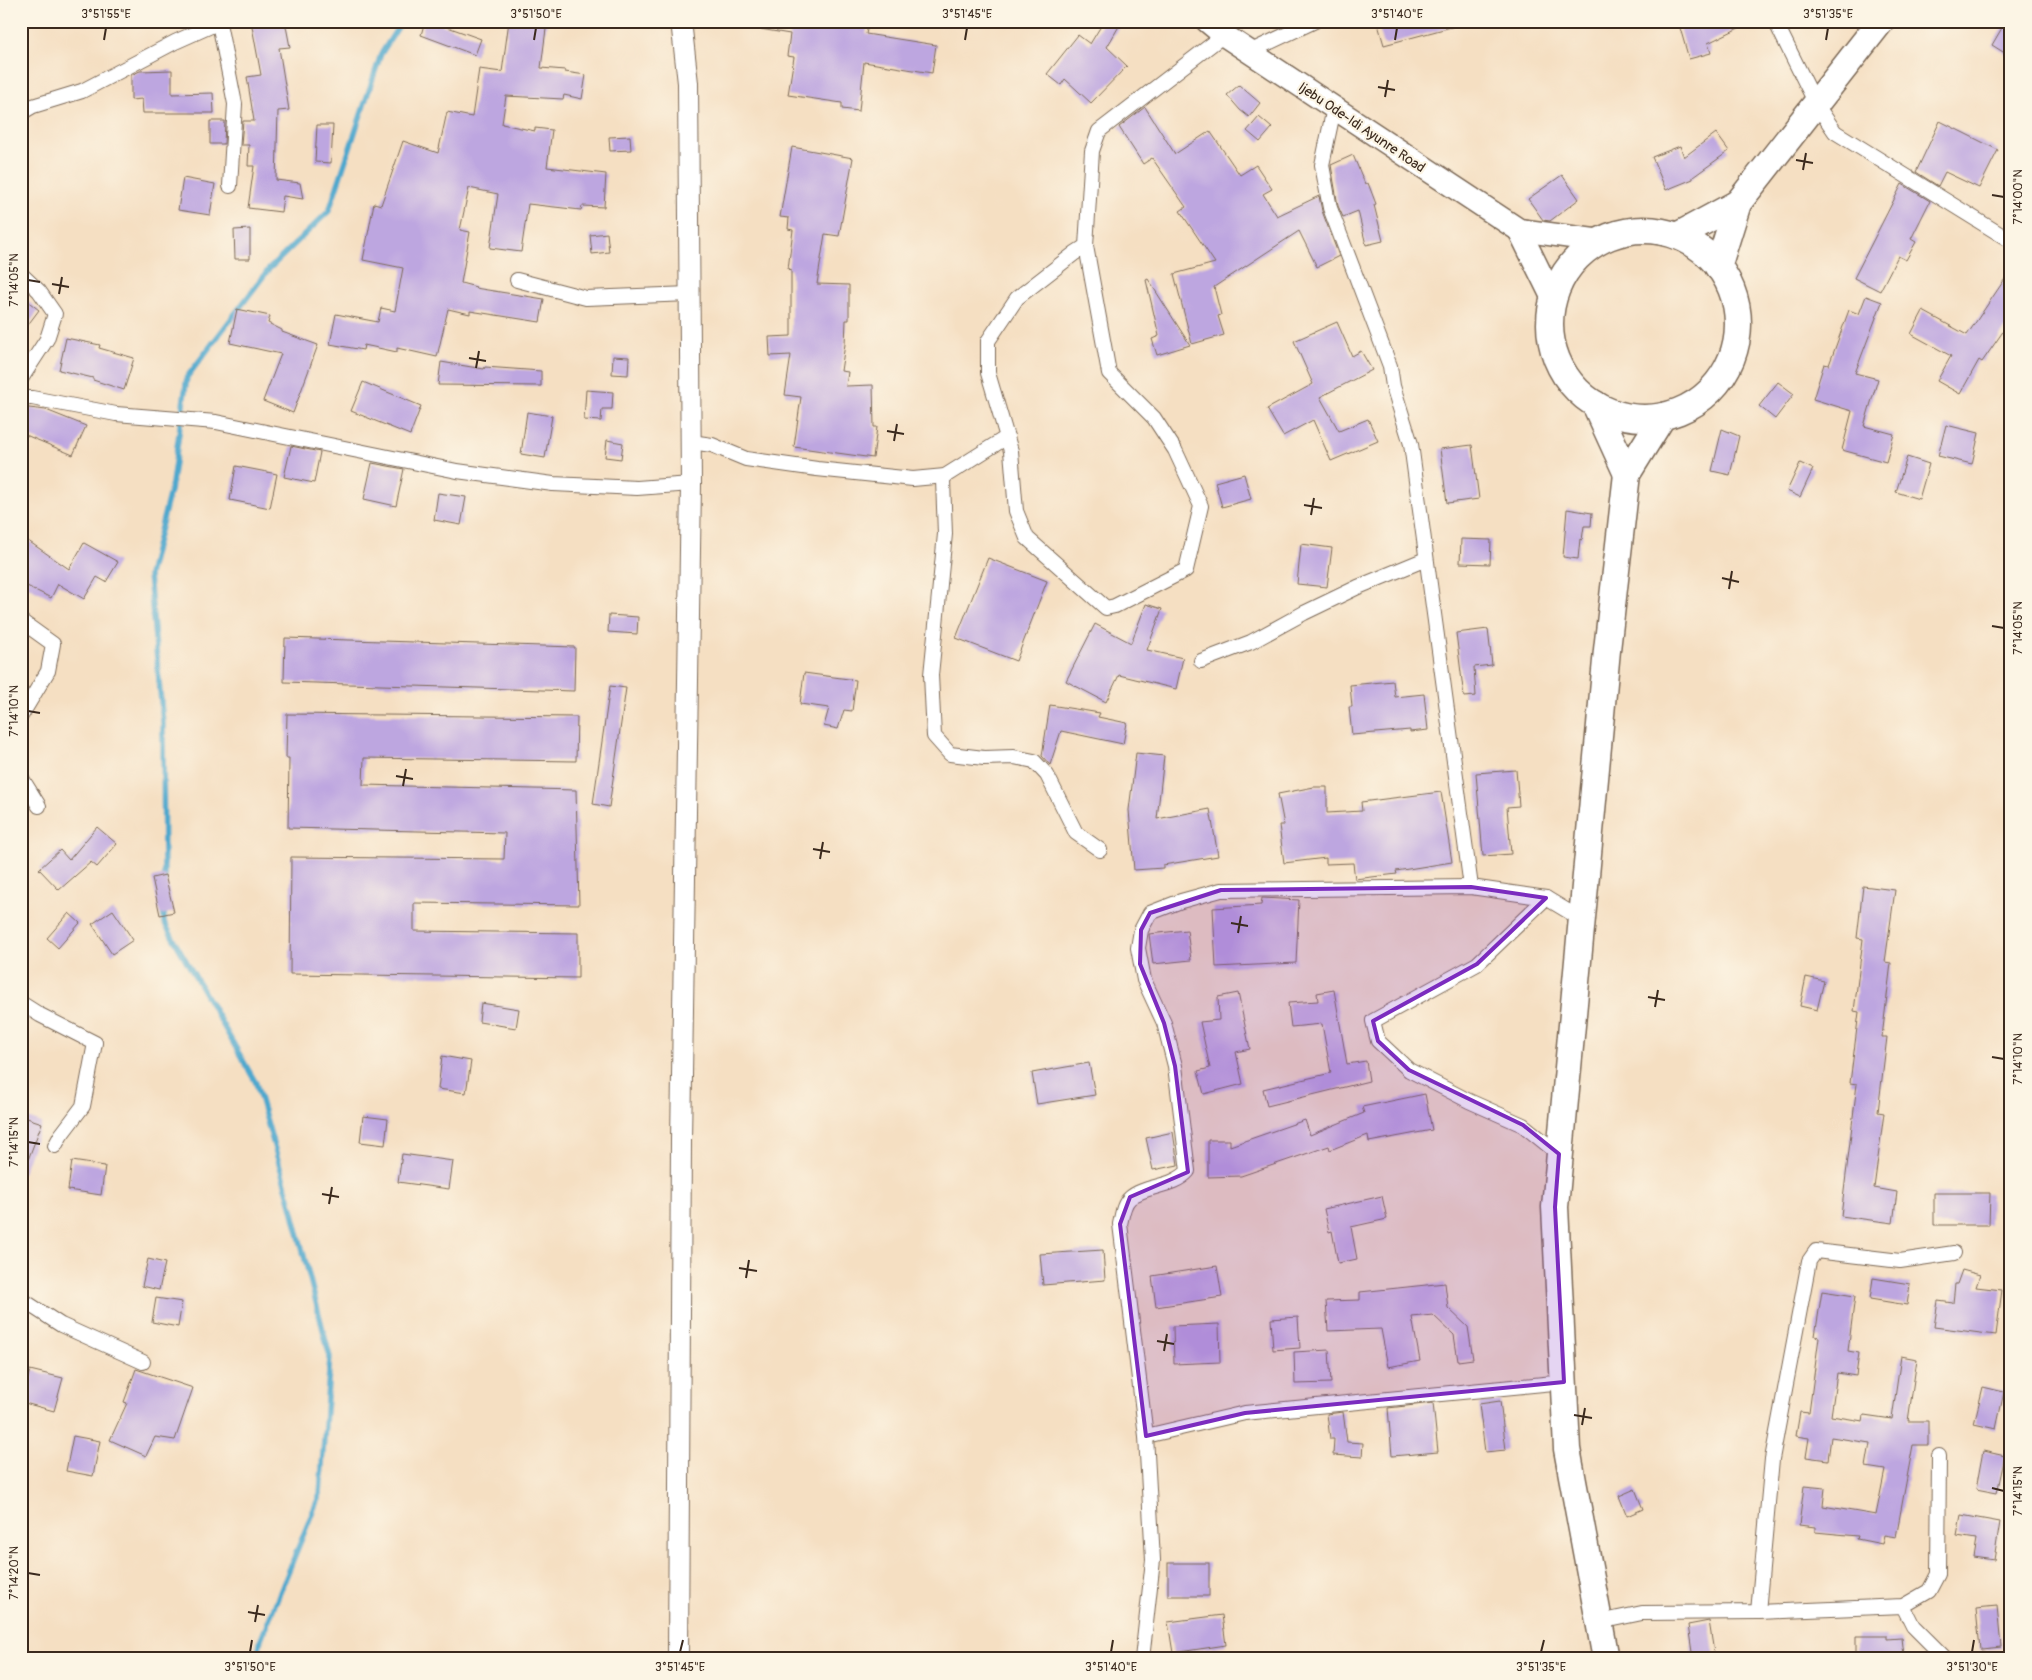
<svg xmlns="http://www.w3.org/2000/svg" width="2032" height="1680" viewBox="0 0 2032 1680" font-family="Pangolin,sans-serif">
	<style>
		.lines { fill: none; stroke-linecap: round; stroke-linejoin: round }
		.stream { stroke: #50a8cd; stroke-width: 5.5 }
		.building { fill: #bda6e0 }
		.street-casing { stroke: #7c6957; stroke-width: 16 }
		.secondary-casing { stroke: #7c6957; stroke-width: 22 }
		.primary-casing { stroke: #7c6957; stroke-width: 25 }
		.highway-casing { stroke: #7c6957; stroke-width: 29 }
		.street { stroke: #fff; stroke-width: 14 }
		.secondary { stroke: #fff; stroke-width: 20 }
		.primary { stroke: #fff; stroke-width: 22 }
		.highway { stroke: #fff; stroke-width: 26 }
		.marked { fill: #7b2cbf; fill-opacity: 0.2; stroke: #7b2cbf; stroke-width: 4; stroke-linejoin: round }
		.ticks { fill: none; stroke: #3b2a1e; stroke-width: 2 }
		.labels { text-anchor: middle; stroke-width: 4.5; stroke-linejoin: round; paint-order: stroke }
		.street-label { font-size: 14px; fill: #3b2a1e; stroke: #fcf5e5 }
		.neatline { fill: none; stroke: #3b2a1e; stroke-width: 2 }
		.ticks-label { font-size: 12px; text-anchor: middle; fill: #3b2a1e }
	</style>
	<rect width="100%" height="100%" fill="#fcf5e5"/>
	<filter id="ink" filterUnits="userSpaceOnUse"><feTurbulence type="fractalNoise" baseFrequency=".02" numOctaves="2"/><feDisplacementMap in="SourceGraphic" scale="10" xChannelSelector="R" yChannelSelector="G"/><feConvolveMatrix kernelMatrix="1 2 1 2 8 2 1 2 1" color-interpolation-filters="sRGB"/></filter>
	<filter id="wash" filterUnits="userSpaceOnUse"><feTurbulence type="fractalNoise" baseFrequency=".0096" numOctaves="4" result="noise"/><feDisplacementMap in="SourceGraphic" scale="20" xChannelSelector="R" yChannelSelector="G"/><feGaussianBlur stdDeviation="1.12" result="paint"/><feColorMatrix in="noise" values="0 0 0 0 0 0 0 0 0 0 0 0 0 0 0 0 0 1.4 0 .05"/><feComposite in="paint" operator="in"/></filter>
	<g filter="url(#wash)">
		<rect width="100%" height="100%" fill="#f5dfc2"/>
		<g class="lines">
			<!-- stream -->
			<g class="stream">
				<polyline points="164,883 163,723 149,575 172,483 187,377 269,269 329,211 381,54 402,21"/>
				<polyline points="164,907 164,922 256,1083 291,1205 330,1357 320,1494 261,1639 257,1659"/>
			</g>
		</g>
		<g id="blocks">
			<!-- building -->
			<g class="building">
				<polygon points="251,21 285,21 290,47 279,48 289,110 278,111 276,180 300,183 303,199 283,196 281,212 248,208 254,166 248,166 249,145 241,145 243,121 254,121 247,77 261,75"/>
				<polygon points="425,21 444,21 442,25 481,39 475,55 421,35"/>
				<polygon points="509,21 547,21 541,68 565,70 565,72 586,75 582,99 564,95 563,99 506,96 502,124 535,131 535,128 552,130 547,167 606,174 604,207 582,206 581,210 528,204 521,252 490,248 498,194 469,188 460,230 470,232 461,283 476,287 475,288 544,299 540,322 470,311 470,314 448,309 437,357 397,348 397,352 364,345 363,350 330,344 336,314 378,322 381,308 395,311 403,268 363,260 374,203 381,205 403,141 438,153 447,112 472,117 479,69 502,72"/>
				<polygon points="761,21 869,21 866,34 936,45 932,73 864,62 859,111 842,109 842,103 788,95 794,57 787,56 790,34 760,29"/>
				<polygon points="1104,21 1122,21 1107,47 1127,66 1091,103 1065,79 1061,85 1047,74 1078,35 1090,44"/>
				<polygon points="1377,21 1455,21 1455,26 1384,45"/>
				<polygon points="1678,21 1753,21 1708,43 1711,53 1689,59"/>
				<polygon points="2006,21 2011,21 2011,57 1992,45"/>
				<polygon points="172,70 172,94 213,93 214,113 143,113 142,99 131,100 131,75 140,71"/>
				<polygon points="1239,85 1260,103 1249,117 1240,110 1227,95"/>
				<polygon points="1145,107 1175,154 1210,131 1240,175 1256,165 1272,189 1263,194 1277,216 1319,196 1322,211 1339,256 1317,267 1299,231 1214,287 1221,315 1218,316 1224,335 1192,344 1174,274 1215,263 1180,211 1186,207 1152,158 1143,164 1119,127"/>
				<polygon points="1259,117 1272,128 1260,142 1247,131"/>
				<polygon points="210,121 225,121 224,144 210,144"/>
				<polygon points="1940,121 1998,150 1979,188 1945,172 1938,186 1916,172"/>
				<polygon points="317,125 333,125 331,163 315,162"/>
				<polygon points="1716,133 1729,151 1693,177 1693,179 1666,190 1652,157 1680,146 1684,157"/>
				<polygon points="630,136 631,150 610,151 609,137"/>
				<polygon points="792,147 853,158 839,236 825,234 817,284 849,285 849,320 846,320 845,344 841,371 848,372 846,386 873,385 874,427 877,427 873,458 794,447 801,397 785,395 791,355 770,356 769,337 791,336 791,270 788,269 793,230 788,229 789,218 780,217"/>
				<polygon points="1353,155 1365,184 1368,183 1376,204 1374,205 1383,241 1366,245 1358,211 1343,217 1338,206 1331,165"/>
				<polygon points="1562,175 1579,199 1550,221 1543,220 1528,199"/>
				<polygon points="183,178 215,184 210,215 178,210"/>
				<polygon points="1902,184 1930,201 1911,239 1916,242 1906,260 1898,256 1880,291 1854,278"/>
				<polygon points="250,229 250,259 235,259 234,230"/>
				<polygon points="607,233 609,252 592,254 590,235"/>
				<polygon points="2011,270 2011,320 1982,362 1979,360 1960,394 1937,381 1951,356 1911,334 1923,311 1967,335"/>
				<polygon points="1148,279 1190,345 1157,355 1152,339 1159,336 1146,280"/>
				<polygon points="21,296 39,310 21,334"/>
				<polygon points="1866,296 1882,302 1855,373 1878,379 1864,426 1894,434 1886,462 1842,450 1852,411 1813,399 1824,364 1829,365 1849,310 1859,314"/>
				<polygon points="237,309 270,316 268,323 282,330 282,332 318,345 293,413 263,401 281,354 230,343"/>
				<polygon points="1337,322 1352,356 1361,351 1372,370 1320,397 1339,431 1368,419 1378,441 1331,461 1313,420 1283,436 1267,409 1313,384 1294,341"/>
				<polygon points="66,338 100,345 99,348 134,358 124,390 93,380 93,378 59,370"/>
				<polygon points="613,356 629,357 628,375 612,374"/>
				<polygon points="441,362 484,369 485,367 541,371 541,386 438,385"/>
				<polygon points="363,382 421,406 410,435 351,411"/>
				<polygon points="1778,382 1794,394 1775,419 1759,406"/>
				<polygon points="586,390 613,392 612,409 602,409 601,421 584,420"/>
				<polygon points="21,407 46,410 86,426 73,455 21,433"/>
				<polygon points="527,412 552,416 545,458 521,454"/>
				<polygon points="1946,425 1979,433 1972,464 1938,456"/>
				<polygon points="1722,429 1739,436 1730,475 1712,471"/>
				<polygon points="607,440 623,443 621,459 605,457"/>
				<polygon points="1472,445 1479,499 1447,503 1440,449"/>
				<polygon points="291,446 320,452 314,483 284,477"/>
				<polygon points="1907,457 1929,464 1919,499 1896,492"/>
				<polygon points="372,463 404,469 396,506 364,499"/>
				<polygon points="1800,463 1813,469 1800,497 1787,491"/>
				<polygon points="236,466 277,474 270,508 230,500"/>
				<polygon points="1244,474 1251,499 1222,507 1215,482"/>
				<polygon points="438,493 466,497 461,525 434,520"/>
				<polygon points="1567,509 1592,513 1591,526 1584,526 1582,540 1580,539 1578,559 1563,557"/>
				<polygon points="21,536 69,569 84,543 118,562 106,582 97,577 84,599 58,584 51,598 21,583"/>
				<polygon points="1461,539 1491,540 1490,564 1460,563"/>
				<polygon points="1301,544 1332,548 1327,587 1297,584"/>
				<polygon points="988,558 1047,581 1016,661 956,638"/>
				<polygon points="1146,604 1162,609 1147,650 1183,658 1176,689 1119,675 1106,702 1066,681 1095,624 1131,643"/>
				<polygon points="609,615 638,617 637,634 608,632"/>
				<polygon points="1488,629 1492,665 1474,667 1476,696 1464,697 1456,633"/>
				<polygon points="285,638 575,647 574,691 284,682"/>
				<polygon points="804,673 856,680 852,711 844,710 838,729 824,726 829,708 800,704"/>
				<polygon points="1393,681 1395,697 1424,694 1428,730 1410,732 1410,730 1352,735 1349,707 1352,707 1350,685"/>
				<polygon points="610,686 626,688 609,807 593,804"/>
				<polygon points="1050,705 1100,713 1098,717 1127,723 1123,744 1061,731 1050,765 1042,756"/>
				<polygon points="287,714 577,717 576,761 364,758 363,785 576,790 579,905 414,903 414,931 578,933 578,978 290,974 291,857 504,859 505,833 288,828 289,758 286,758"/>
				<polygon points="1136,753 1164,756 1157,819 1210,809 1218,856 1163,865 1163,868 1134,870 1129,810"/>
				<polygon points="1516,770 1519,806 1507,807 1511,854 1483,856 1476,773"/>
				<polygon points="1314,787 1327,787 1327,813 1362,811 1361,802 1441,792 1452,862 1396,871 1397,874 1355,879 1353,863 1326,864 1326,858 1284,863 1279,825 1284,825 1278,794"/>
				<polygon points="97,827 117,844 97,867 91,862 59,890 39,869 60,850 69,860"/>
				<polygon points="165,875 174,912 160,915 152,878"/>
				<polygon points="1863,886 1895,890 1885,962 1891,963 1882,1037 1887,1037 1878,1112 1884,1113 1874,1188 1897,1192 1893,1223 1841,1216 1857,1084 1850,1083 1859,1012 1854,1011 1863,939 1857,938"/>
				<polygon points="1262,898 1299,900 1296,963 1216,967 1213,908 1261,905"/>
				<polygon points="113,910 133,940 112,954 92,924"/>
				<polygon points="69,913 80,923 58,948 47,938"/>
				<polygon points="1187,930 1191,960 1153,964 1149,934"/>
				<polygon points="1806,977 1824,981 1817,1010 1800,1006"/>
				<polygon points="1334,990 1347,1064 1366,1061 1369,1081 1267,1106 1263,1089 1331,1073 1322,1024 1291,1027 1288,1003 1318,1001 1317,993"/>
				<polygon points="1238,993 1250,1049 1236,1052 1243,1084 1204,1094 1198,1071 1210,1068 1200,1022 1219,1020 1218,997"/>
				<polygon points="481,1003 519,1009 516,1028 479,1022"/>
				<polygon points="442,1056 471,1061 466,1093 438,1089"/>
				<polygon points="1089,1063 1095,1095 1037,1104 1032,1073"/>
				<polygon points="1425,1094 1432,1130 1369,1142 1368,1135 1330,1150 1329,1146 1241,1176 1208,1177 1208,1140 1230,1140 1230,1146 1305,1120 1310,1135 1364,1113 1362,1107"/>
				<polygon points="21,1116 42,1123 23,1173 21,1173"/>
				<polygon points="363,1116 388,1119 385,1145 360,1142"/>
				<polygon points="1173,1132 1178,1165 1153,1170 1146,1138"/>
				<polygon points="402,1154 453,1161 449,1189 398,1182"/>
				<polygon points="72,1161 105,1166 101,1195 68,1190"/>
				<polygon points="1934,1193 1990,1193 1989,1225 1934,1225"/>
				<polygon points="1382,1196 1387,1219 1351,1227 1357,1259 1338,1263 1332,1231 1329,1232 1324,1209"/>
				<polygon points="1103,1250 1105,1280 1043,1285 1040,1254"/>
				<polygon points="148,1259 165,1263 159,1290 142,1286"/>
				<polygon points="1217,1266 1222,1297 1156,1307 1152,1276"/>
				<polygon points="1962,1270 1980,1275 1976,1287 2002,1290 1996,1335 1934,1327 1938,1301 1953,1303 1955,1284 1957,1284"/>
				<polygon points="1873,1278 1910,1284 1907,1305 1870,1299"/>
				<polygon points="1445,1283 1448,1308 1468,1327 1473,1359 1458,1361 1454,1335 1433,1315 1412,1317 1420,1361 1388,1367 1381,1329 1328,1331 1326,1301 1360,1300 1360,1292"/>
				<polygon points="1822,1291 1855,1296 1848,1351 1859,1353 1856,1376 1837,1373 1831,1416 1863,1421 1864,1415 1892,1419 1901,1356 1917,1359 1908,1421 1928,1421 1928,1445 1913,1445 1896,1537 1884,1535 1882,1544 1857,1539 1858,1536 1815,1532 1815,1527 1799,1525 1804,1486 1825,1488 1823,1506 1876,1515 1885,1470 1866,1467 1870,1443 1831,1437 1828,1460 1806,1457 1809,1438 1796,1436 1800,1412 1809,1413 1819,1337 1815,1336"/>
				<polygon points="156,1298 182,1302 178,1327 152,1322"/>
				<polygon points="1298,1317 1300,1348 1273,1350 1271,1319"/>
				<polygon points="1219,1324 1220,1362 1174,1364 1173,1326"/>
				<polygon points="1329,1350 1331,1383 1295,1384 1294,1352"/>
				<polygon points="136,1369 193,1388 175,1440 155,1437 146,1456 110,1440 127,1403 124,1402"/>
				<polygon points="30,1370 63,1378 54,1411 21,1402"/>
				<polygon points="1983,1387 2004,1392 1996,1429 1974,1424"/>
				<polygon points="1500,1401 1506,1450 1485,1452 1479,1404"/>
				<polygon points="1433,1403 1438,1452 1392,1456 1388,1408"/>
				<polygon points="1343,1412 1347,1442 1363,1443 1362,1457 1333,1455 1334,1439 1330,1439 1327,1414"/>
				<polygon points="73,1436 100,1441 93,1476 66,1471"/>
				<polygon points="1983,1451 2005,1456 1997,1493 1976,1489"/>
				<polygon points="1635,1489 1643,1509 1627,1516 1619,1496"/>
				<polygon points="1961,1515 2000,1522 1994,1560 1973,1557 1976,1539 1957,1536"/>
				<rect x="1168" y="1563" width="41" height="33"/>
				<polygon points="1997,1606 2001,1647 1980,1649 1976,1608"/>
				<polygon points="1222,1615 1226,1645 1173,1653 1168,1622"/>
				<polygon points="1709,1621 1715,1659 1693,1659 1688,1625"/>
				<polygon points="1856,1636 1887,1636 1887,1639 1901,1638 1903,1655 1887,1657 1887,1659 1856,1659"/>
			</g>
		</g>
	</g>
	<g filter="url(#ink)">
		<use href="#blocks" fill-opacity="0" stroke="#7c6957" stroke-width="1"/>
		<g class="lines">
			<defs>
				<g id="street">
					<polyline points="1775,21 1816,104 1835,132 2011,241"/>
					<polyline points="219,23 235,104 230,186"/>
					<polyline points="1249,52 1315,21"/>
					<polyline points="1334,108 1322,165 1330,208 1390,366 1393,386 1411,444 1471,887"/>
					<polyline points="21,113 33,106 82,91 175,42 222,21"/>
					<polyline points="1086,246 1075,253 1017,298 988,341 988,373 1011,451 1016,511 1027,538 1106,608 1115,606 1186,570 1201,506 1175,450 1154,418 1109,373 1086,246 1092,151 1099,131 1224,35"/>
					<polyline points="21,274 39,291 55,314 47,339 21,379"/>
					<polyline points="517,280 586,298 690,294"/>
					<polyline points="21,398 32,398 116,414 216,422 457,471 553,484 637,488 691,484"/>
					<polyline points="691,442 712,445 746,459 817,469 913,479 945,476 1007,437"/>
					<polyline points="945,476 943,480 945,534 931,675 934,736 950,754 984,758 1014,757 1034,761 1047,775 1076,833 1100,850"/>
					<polyline points="21,621 53,644 48,671 21,716"/>
					<polyline points="1201,661 1251,642 1304,613 1358,587 1426,559"/>
					<polyline points="21,777 39,806"/>
					<polyline points="1546,898 1477,964 1373,1021 1378,1041 1409,1070 1469,1101 1523,1125 1559,1154"/>
					<polyline points="21,1003 40,1015 95,1043 83,1106 61,1135 55,1146"/>
					<polyline points="21,1299 61,1325 143,1362"/>
					<polyline points="1146,1436 1245,1413 1564,1382"/>
					<polyline points="1903,1606 1913,1626 1946,1659"/>
					<polyline points="1758,1612 1772,1459 1809,1261 1816,1251 1900,1261 1954,1253"/>
					<polyline points="1599,1622 1642,1613 1758,1612 1903,1606 1929,1591 1938,1574 1939,1456"/>
					<path d="M 1142,1659 L 1153,1560 L 1146,1436 L 1120,1224 C 1122,1216 1123,1204 1130,1198 C 1144,1185 1173,1188 1188,1171 L 1175,1066 L 1164,1023 L 1144,980 L 1138,948 L 1141,930 L 1150,913 L 1181,901 L 1221,890 L 1471,887 L 1546,898 L 1581,919"/>
				</g>
				<polyline id="secondary" points="678,1659 681,1141 691,484 688,83 681,21"/>
				<g id="primary">
					<polyline points="1207,21 1224,35 1519,230 1594,240"/>
					<polyline points="1519,230 1553,299"/>
				</g>
				<g id="highway">
					<circle cx="1644" cy="324" r="94"/>
					<polyline points="1677,236 1738,203"/>
					<polyline points="1718,267 1738,203 1881,21"/>
					<polyline points="1595,404 1627,474"/>
					<polyline points="1606,1659 1567,1449 1555,1207 1607,650 1627,474 1663,416"/>
				</g>
			</defs>
			<!-- street casing -->
			<use href="#street" class="street-casing"/>
			<!-- secondary casing -->
			<use href="#secondary" class="secondary-casing"/>
			<!-- primary casing -->
			<use href="#primary" class="primary-casing"/>
			<!-- highway casing -->
			<use href="#highway" class="highway-casing"/>
			<!-- street -->
			<use href="#street" class="street"/>
			<!-- secondary -->
			<use href="#secondary" class="secondary"/>
			<!-- primary -->
			<use href="#primary" class="primary"/>
			<!-- highway -->
			<use href="#highway" class="highway"/>
		</g>
	</g>
	<!-- marked area -->
	<path class="marked" d="M 1471,887 L 1546,898 L 1477,964 L 1373,1021 L 1378,1041 L 1409,1070 L 1523,1125 L 1559,1154 L 1555,1207 L 1564,1382 L 1245,1413 L 1146,1436 L 1120,1224 L 1130,1197 L 1188,1172 L 1175,1066 L 1164,1023 L 1140,964 L 1141,930 L 1150,913 L 1221,890 Z"/>
	<!-- ticks -->
	<path class="ticks" d="M 104,40 L 106,28M 534,40 L 536,28M 965,40 L 967,28M 1395,40 L 1397,28M 1826,40 L 1828,28M 1378,87 L 1395,90M 1385,97 L 1388,80M 1796,160 L 1813,163M 1803,170 L 1806,153M 1992,195 L 2004,197M 28,280 L 40,282M 52,284 L 69,287M 59,294 L 62,277M 469,358 L 486,361M 476,368 L 479,351M 887,431 L 904,434M 894,441 L 897,424M 1304,505 L 1322,508M 1311,515 L 1314,498M 1722,578 L 1739,582M 1729,589 L 1732,571M 1992,626 L 2004,628M 28,711 L 40,713M 396,776 L 413,779M 403,786 L 406,769M 813,849 L 830,852M 820,859 L 823,842M 1231,923 L 1248,926M 1238,933 L 1241,916M 1648,997 L 1665,1000M 1655,1007 L 1658,990M 1992,1057 L 2004,1059M 28,1142 L 40,1144M 322,1194 L 339,1197M 329,1204 L 332,1187M 739,1268 L 757,1271M 746,1278 L 749,1260M 1157,1341 L 1174,1344M 1164,1351 L 1167,1334M 1574,1415 L 1592,1418M 1582,1425 L 1585,1408M 1992,1488 L 2004,1491M 28,1573 L 40,1575M 248,1612 L 265,1615M 255,1622 L 258,1605M 250,1652 L 252,1640M 680,1652 L 683,1640M 1111,1652 L 1113,1640M 1541,1652 L 1544,1640M 1972,1652 L 1974,1640"/>
	<g class="labels">
		<!-- street labels -->
		<g class="street-label">
			<text transform="translate(1362 127) rotate(34)" y="5">Ijebu Ode-Idi Ayunre Road</text>
		</g>
	</g>
	<!-- margin -->
	<rect width="2032" height="1680" fill="none" stroke="#fcf5e5" stroke-width="55"/>
	<rect x="28" y="28" width="1976" height="1624" class="neatline"/>
	<g class="ticks-label">
		<text x="106" y="18">3°51'55"E</text>
		<text x="536" y="18">3°51'50"E</text>
		<text x="967" y="18">3°51'45"E</text>
		<text x="1397" y="18">3°51'40"E</text>
		<text x="1828" y="18">3°51'35"E</text>
		<text transform="translate(2018 197) rotate(-90)" y="4">7°14'00"N</text>
		<text transform="translate(14 280) rotate(-90)" y="4">7°14'05"N</text>
		<text transform="translate(2018 628) rotate(-90)" y="4">7°14'05"N</text>
		<text transform="translate(14 711) rotate(-90)" y="4">7°14'10"N</text>
		<text transform="translate(2018 1059) rotate(-90)" y="4">7°14'10"N</text>
		<text transform="translate(14 1142) rotate(-90)" y="4">7°14'15"N</text>
		<text transform="translate(2018 1491) rotate(-90)" y="4">7°14'15"N</text>
		<text transform="translate(14 1573) rotate(-90)" y="4">7°14'20"N</text>
		<text x="250" y="1671">3°51'50"E</text>
		<text x="680" y="1671">3°51'45"E</text>
		<text x="1111" y="1671">3°51'40"E</text>
		<text x="1541" y="1671">3°51'35"E</text>
		<text x="1972" y="1671">3°51'30"E</text>
	</g>
</svg>
